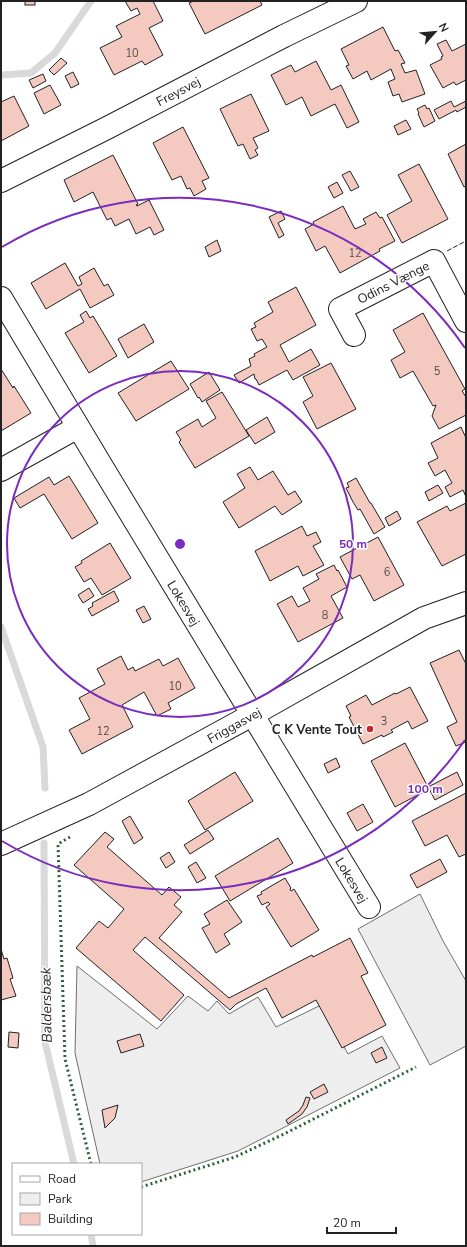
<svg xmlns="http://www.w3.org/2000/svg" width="467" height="1247" viewBox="0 0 467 1247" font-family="'Nunito Sans',sans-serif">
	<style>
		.green { fill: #eee; stroke: #6f6f6f }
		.parking { fill: #ededed; stroke: #6f6f6f }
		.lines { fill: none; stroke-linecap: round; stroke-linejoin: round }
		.stream { stroke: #d9d9d9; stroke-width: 7 }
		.building { fill: #f3c9c0; stroke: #222 }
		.minor-casing { stroke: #222; stroke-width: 24 }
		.minor { stroke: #fff; stroke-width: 22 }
		.hedge { stroke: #2f5e38; stroke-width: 3; stroke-dasharray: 2 3; stroke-linecap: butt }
		.fence { stroke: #222; stroke-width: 1; stroke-dasharray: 5 2; stroke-linecap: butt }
		.ring { fill: none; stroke: #7b2cbf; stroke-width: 2 }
		.poi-dot { fill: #c62828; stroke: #fff; stroke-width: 1.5 }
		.labels { text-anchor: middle; stroke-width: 3; stroke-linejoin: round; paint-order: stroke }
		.number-label { font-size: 11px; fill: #564c4a }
		.street-label { font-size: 13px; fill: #222; stroke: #fff }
		.poi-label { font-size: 13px; font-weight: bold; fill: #222; stroke: #fff; text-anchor: end }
		.water-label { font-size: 14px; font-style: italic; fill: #222; stroke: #fff }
		.centre { fill: #7b2cbf; stroke: #fff; stroke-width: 2 }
		.ring-label { font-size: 12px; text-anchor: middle; font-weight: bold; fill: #7b2cbf; stroke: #fff; stroke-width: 3; stroke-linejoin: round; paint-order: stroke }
	</style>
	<rect width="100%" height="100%" fill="#fff"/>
	<!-- green -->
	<polygon class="green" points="77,966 157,1029 188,996 208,1011 217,1001 229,1014 258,997 276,1027 321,1005 348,1054 382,1036 400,1068 238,1151 141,1182 141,1164 100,1164 75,1053"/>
	<!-- parking -->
	<polygon class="parking" points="420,894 443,941 466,981 466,1046 430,1065 358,929"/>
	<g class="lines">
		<!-- stream -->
		<g class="stream">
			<polyline points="1,75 31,73 55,53 91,1"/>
			<polyline points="1,627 43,747 45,788"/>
			<polyline points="44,843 45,1042 74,1164"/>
			<polyline points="91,1234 93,1246"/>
		</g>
	</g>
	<!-- building -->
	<g class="building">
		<rect x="25" y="1" width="10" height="4"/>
		<polygon points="125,1 153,1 163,21 149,28 163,55 145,65 142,61 114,75 100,48 122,37 116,26 140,14 137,8 131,11"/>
		<polygon points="194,1 260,1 262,5 205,34 189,3"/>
		<polygon points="383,27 395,51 398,50 405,63 401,64 405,73 416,70 425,94 402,102 399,94 393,96 388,82 395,79 391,69 371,80 367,71 353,79 346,66 349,65 341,49"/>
		<polygon points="446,40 452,51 466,44 466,80 456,85 454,82 443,88 430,65 442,59 441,57 443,56 437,44"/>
		<polygon points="61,58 67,63 54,75 49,70"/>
		<polygon points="316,61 331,90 341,85 359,122 347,128 335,104 311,116 302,97 286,105 271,75 291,65 295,72"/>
		<polygon points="73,72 79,84 71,88 65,76"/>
		<polygon points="43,74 46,81 33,88 29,80"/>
		<polygon points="50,85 61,105 44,114 34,93"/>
		<polygon points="251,94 269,131 253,138 258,148 255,150 258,155 250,159 243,144 238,146 220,109"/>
		<polygon points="14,96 29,126 1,141 1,102"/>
		<polygon points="451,101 454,107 466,101 466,107 457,112 456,110 439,119 434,110"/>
		<polygon points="425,105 427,109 429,108 435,121 424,127 418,114 419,113 417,109"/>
		<polygon points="406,120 411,129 398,135 394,126"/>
		<polygon points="183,127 209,178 202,181 206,189 194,196 190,188 187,189 181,176 172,180 153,143"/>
		<polygon points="466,144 466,186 464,187 448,154"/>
		<polygon points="113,155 138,204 136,205 137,206 149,200 164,230 154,235 150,227 136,234 129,219 115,226 111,218 107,220 93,192 74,202 64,180"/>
		<polygon points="419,164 448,219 402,243 387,215 412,201 398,175"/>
		<polygon points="350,171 359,187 351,191 342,175"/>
		<polygon points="337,182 343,193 334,198 328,187"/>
		<polygon points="343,206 355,229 366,224 363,219 376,212 380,218 382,217 395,241 379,249 380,251 340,273 325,246 316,251 305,229 314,224 313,222"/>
		<polygon points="281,211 285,219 278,223 284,235 279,238 269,217"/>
		<polygon points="217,240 221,251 209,257 205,247"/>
		<polygon points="65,263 78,286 82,284 79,277 94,268 104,286 108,284 114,295 90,308 80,289 46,309 31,283"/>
		<polygon points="296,287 316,325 280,345 289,362 311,349 320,365 293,380 287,370 259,385 256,379 255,379 254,374 239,383 234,375 251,366 249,359 255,356 254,354 267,347 262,339 257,341 251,329 256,327 254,323 273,312 268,302"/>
		<polygon points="86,311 90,318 93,316 117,356 89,373 65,333 84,322 80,315"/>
		<polygon points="423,313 465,389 462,391 466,397 466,415 439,429 432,416 436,405 433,406 413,371 400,378 391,360 405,352 393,330"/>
		<polygon points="144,324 154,342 128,358 118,339"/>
		<polygon points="171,361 189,389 136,421 118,393"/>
		<polygon points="331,363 356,409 317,429 303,402 313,396 303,377"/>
		<polygon points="1,369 13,388 14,386 31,413 1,431"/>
		<polygon points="209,372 220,390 202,402 199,397 198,398 190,384"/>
		<polygon points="222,392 249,436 195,468 179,442 181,440 176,432 198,419 202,427 216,418 206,401"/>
		<polygon points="267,417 275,432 255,444 246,430"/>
		<polygon points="461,427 466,438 466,497 463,490 450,497 445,487 452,483 445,470 435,476 428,463 438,458 431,443"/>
		<polygon points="250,467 258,480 273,471 288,495 295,491 302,502 282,515 275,506 239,528 223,502 245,488 237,474"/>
		<polygon points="69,476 98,523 72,539 44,494 20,508 14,498 49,477 54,485"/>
		<polygon points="356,478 370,503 371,503 385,527 374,534 360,509 358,510 353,502 346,488 349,487 347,483"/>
		<polygon points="438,485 443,493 429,501 425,492"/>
		<polygon points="466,503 466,554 442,566 417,522 447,506 450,511"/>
		<polygon points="397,511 401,519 389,526 385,518"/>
		<polygon points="302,526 307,536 316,532 321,542 313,546 324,565 303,576 298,566 270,581 255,551"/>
		<polygon points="378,537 404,585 374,601 360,575 352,579 340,557"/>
		<polygon points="110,543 131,578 102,595 91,578 84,582 75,567 82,563 81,561"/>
		<polygon points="334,565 337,571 338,570 347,587 331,596 343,618 298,642 277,604 292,596 298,607 310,601 303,588 319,579 316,574"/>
		<polygon points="89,588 94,596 83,603 78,595"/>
		<polygon points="114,591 119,601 92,616 88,609 93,606 92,603"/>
		<polygon points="144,606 151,619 143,623 136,610"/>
		<polygon points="459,650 466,664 466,742 456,746 447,727 457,722 430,663"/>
		<polygon points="121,656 128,670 133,667 135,671 159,659 163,666 178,658 195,688 168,703 171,709 157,716 144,692 122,705 133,727 82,754 69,730 90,719 79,698 105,684 97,669"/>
		<polygon points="410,687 428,721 412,729 408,721 391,730 393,732 383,737 382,735 363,744 349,717 351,716 346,706 366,695 372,705 395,693 396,694"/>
		<polygon points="405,743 428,787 457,772 463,785 435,800 429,789 395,807 371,761"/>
		<polygon points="336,758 340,767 328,773 324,764"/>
		<polygon points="235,772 253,801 205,830 188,801"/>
		<polygon points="466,793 466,854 459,857 447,835 425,846 412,821"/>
		<polygon points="363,804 373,822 357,831 347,813"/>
		<polygon points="130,816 143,838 134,844 122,821"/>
		<polygon points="208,830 214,839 190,854 184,845"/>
		<polygon points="105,832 114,839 107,847 162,895 169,887 181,897 174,905 182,912 159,938 229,998 312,955 313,957 350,938 368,973 361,976 386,1025 342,1048 316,1000 282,1018 266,988 236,1004 230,1010 145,937 133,950 184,995 161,1021 76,948 99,921 108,928 124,909 74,865"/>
		<polygon points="278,838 293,863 230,901 215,876"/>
		<polygon points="169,852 175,862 166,868 160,858"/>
		<polygon points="440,859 447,872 417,888 410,875"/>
		<polygon points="196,862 206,878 197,883 188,867"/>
		<polygon points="285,878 291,888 290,889 291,891 294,889 319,930 291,947 266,907 270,904 268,902 262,905 257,896 262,894 261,892"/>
		<polygon points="227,900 242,922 224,934 230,944 216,953 202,928 210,924 204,914"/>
		<polygon points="1,949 4,959 7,958 13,978 10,979 16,996 1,1000"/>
		<polygon points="9,1032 19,1033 18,1048 8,1047"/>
		<polygon points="140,1034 144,1046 121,1053 117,1041"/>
		<polygon points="382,1047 387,1058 376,1063 371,1053"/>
		<polygon points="324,1084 328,1092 314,1099 310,1092"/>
		<polygon points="306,1097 310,1098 307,1107 302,1114 288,1124 286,1120 299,1111 303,1105"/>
		<polygon points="118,1105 115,1118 105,1128 102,1110"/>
	</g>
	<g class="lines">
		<defs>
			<g id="minor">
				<polyline points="1,181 107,128 284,36 356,1"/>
				<polyline points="1,298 101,465 369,907"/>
				<polyline points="354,335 340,309 434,261 466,321"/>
				<polyline points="1,470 78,427"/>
				<polyline points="1,844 89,804 252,715 424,618 466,603"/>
			</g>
		</defs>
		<!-- minor casing -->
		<use href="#minor" class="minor-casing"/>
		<!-- minor -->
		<use href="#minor" class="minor"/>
		<!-- hedge -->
		<g class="hedge">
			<polyline points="70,837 58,844 65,1059 91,1164"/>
			<polyline points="141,1187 235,1157 284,1134 416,1067"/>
		</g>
		<!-- fence -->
		<polyline class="fence" points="447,251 466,241"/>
	</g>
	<!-- distance rings -->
	<g class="ring">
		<circle cx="180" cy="544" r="173"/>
		<path d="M465 740A346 346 0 0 1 2 841M2 247A346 346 0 0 1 465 348"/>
	</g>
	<!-- markers -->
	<circle class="poi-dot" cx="370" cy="729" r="4"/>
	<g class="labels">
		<!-- number labels -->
		<g class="number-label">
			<text x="132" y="57">10</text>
			<text x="355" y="257">12</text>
			<text x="437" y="375">5</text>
			<text x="387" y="576">6</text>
			<text x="325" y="619">8</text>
			<text x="175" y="690">10</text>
			<text x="384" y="725">3</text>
			<text x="103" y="735">12</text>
		</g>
		<!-- street labels -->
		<g class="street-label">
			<text transform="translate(178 91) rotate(-28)" y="5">Freysvej</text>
			<text transform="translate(393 282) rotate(-27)" y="5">Odins Vænge</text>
			<text transform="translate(184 603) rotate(59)" y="5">Lokesvej</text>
			<text transform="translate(234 725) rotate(-29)" y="5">Friggasvej</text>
			<text transform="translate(352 880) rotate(59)" y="5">Lokesvej</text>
		</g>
		<!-- poi labels -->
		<g class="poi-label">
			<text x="362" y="734">C K Vente Tout</text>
		</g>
		<!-- water labels -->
		<g class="water-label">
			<text transform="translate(46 1005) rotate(-91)" y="5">Baldersbæk</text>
		</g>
	</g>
	<circle cx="180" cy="544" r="6" class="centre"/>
	<g class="ring-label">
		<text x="353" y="548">50 m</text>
		<text x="425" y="793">100 m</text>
	</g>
	<!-- border -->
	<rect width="467" height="1247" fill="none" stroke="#222222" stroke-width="4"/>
	<!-- legend -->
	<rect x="12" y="1163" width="130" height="72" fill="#ffffff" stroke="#a7a7a7"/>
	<rect x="20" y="1176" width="20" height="6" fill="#ffffff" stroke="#a7a7a7"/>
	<text x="48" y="1183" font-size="12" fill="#222222">Road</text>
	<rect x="20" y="1193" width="20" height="12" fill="#eeeeee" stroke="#a7a7a7"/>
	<text x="48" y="1203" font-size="12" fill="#222222">Park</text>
	<rect x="20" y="1213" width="20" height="12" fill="#f3c9c0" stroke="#a7a7a7"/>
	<text x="48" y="1223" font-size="12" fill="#222222">Building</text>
	<!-- north arrow -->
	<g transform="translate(435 32) rotate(63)" stroke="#ffffff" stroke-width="3" paint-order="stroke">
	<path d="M0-3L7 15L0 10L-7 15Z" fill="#222222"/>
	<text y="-6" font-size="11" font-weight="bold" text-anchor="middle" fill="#222222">N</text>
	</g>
	<!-- scale -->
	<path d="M327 1227v6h69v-6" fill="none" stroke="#222222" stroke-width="2"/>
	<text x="333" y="1227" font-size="12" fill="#222222" stroke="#ffffff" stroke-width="3" paint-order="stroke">20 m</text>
</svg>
